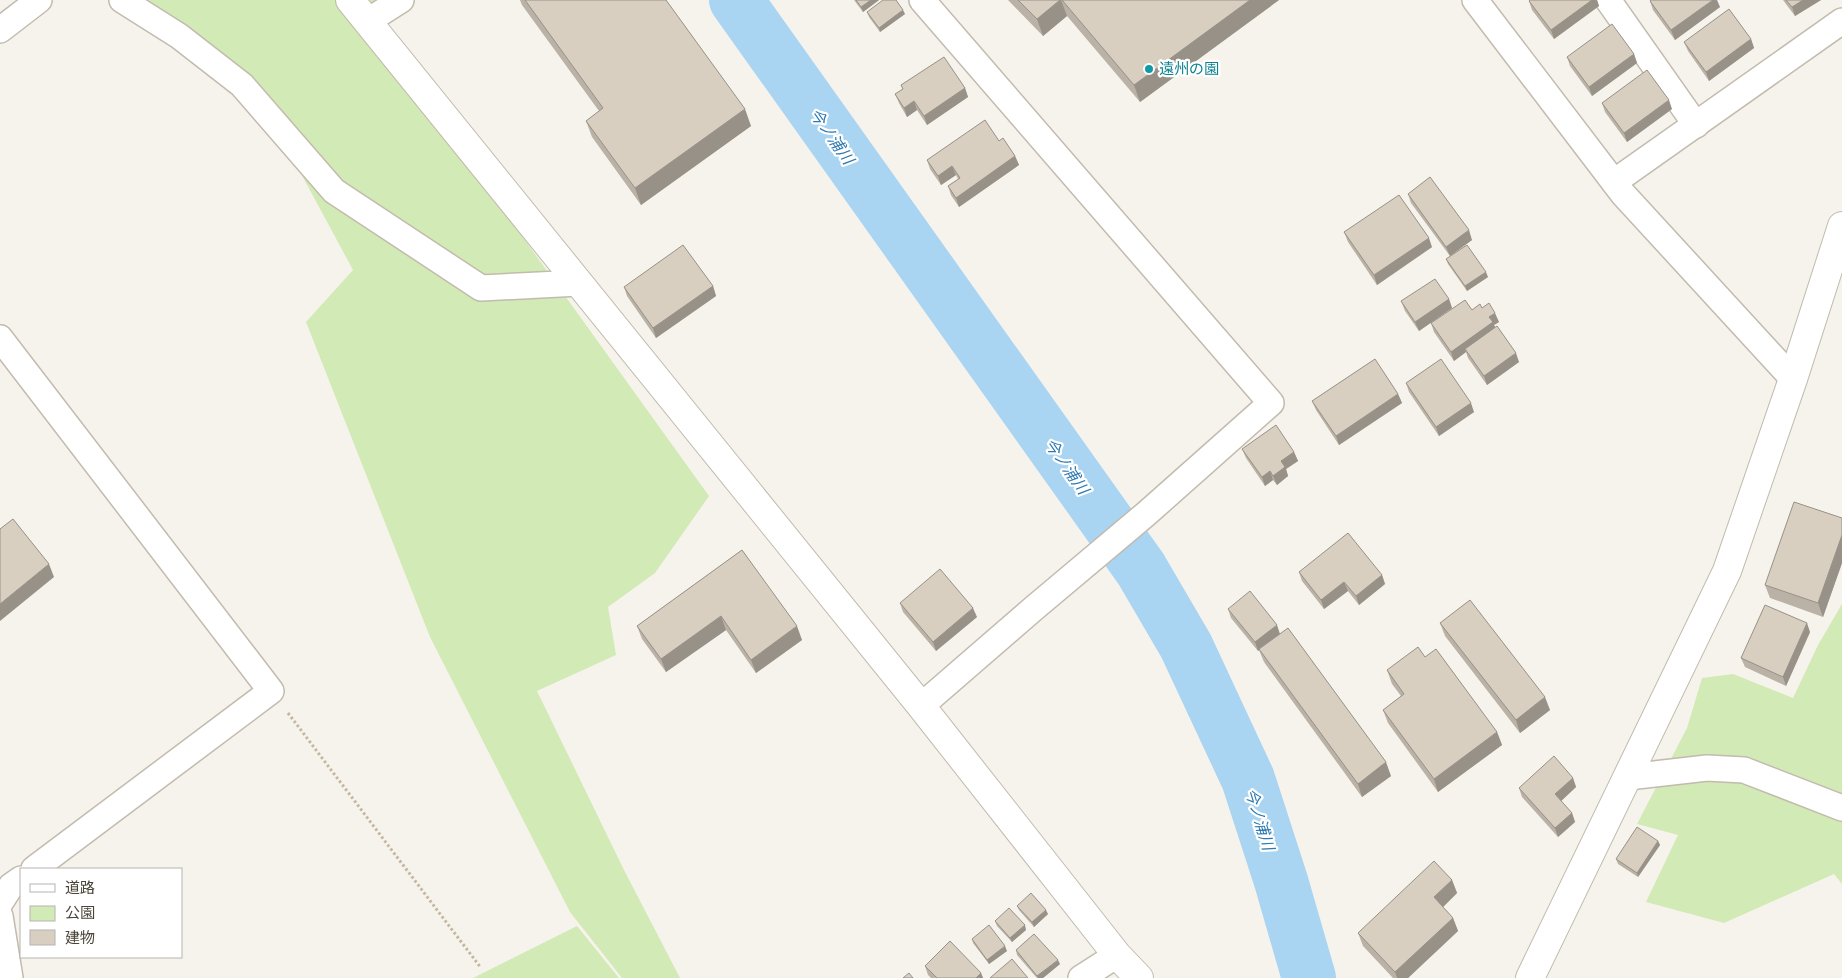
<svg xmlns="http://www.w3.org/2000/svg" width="1842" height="978" viewBox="0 0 1842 978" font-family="Cabin,'Noto Sans JP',sans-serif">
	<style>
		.green { fill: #d2eab5 }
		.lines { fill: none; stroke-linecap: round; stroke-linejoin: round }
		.river { stroke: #a9d4f2; stroke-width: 54 }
		.minor-casing { stroke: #c2bbae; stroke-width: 28 }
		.tertiary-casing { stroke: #c2bbae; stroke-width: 30 }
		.path { stroke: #c4b79f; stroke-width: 3; stroke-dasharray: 2.5 2.5; stroke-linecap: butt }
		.minor { stroke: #fff; stroke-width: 25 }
		.tertiary { stroke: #fff; stroke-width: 28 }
		.wall { fill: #bab2a6 }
		.shaded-wall { fill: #979187 }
		.building { fill: #d8cfc1; stroke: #979187 }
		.culture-dot { fill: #0f9aa8; stroke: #fff; stroke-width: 2 }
		.labels { text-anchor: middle; stroke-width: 4.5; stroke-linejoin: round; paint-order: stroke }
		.culture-label { font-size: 15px; fill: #0d838f; stroke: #fff; text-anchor: start }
		.water-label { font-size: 16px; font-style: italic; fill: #2e7ab2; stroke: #fff }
	</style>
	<rect width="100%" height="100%" fill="#f6f3ec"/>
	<!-- green -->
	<g class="green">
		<polygon points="147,0 401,0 368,22 709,496 655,573 608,607 616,655 537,691 624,870 680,978 622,978 570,912 430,637 306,322 353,270 271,118"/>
		<polygon points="1842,604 1842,884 1834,874 1724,923 1646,902 1678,835 1637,824 1687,728 1702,678 1733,674 1793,698 1818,645"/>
		<polygon points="577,926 619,978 473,978"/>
	</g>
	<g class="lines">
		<!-- river -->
		<polyline class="river" points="736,0 1141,569 1186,646 1248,779 1281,881 1309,978"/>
		<defs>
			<g id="minor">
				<polyline points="122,0 179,36 242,85 334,191 481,288 579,283"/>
				<polyline points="1475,0 1623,194 1793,379"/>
				<polyline points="1608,0 1696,125"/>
				<polyline points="368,21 401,0"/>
				<polyline points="0,30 39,0"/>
				<polyline points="1614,182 1842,21"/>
				<polyline points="0,338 271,691 34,869"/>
				<polyline points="921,706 1033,609 1146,514 1271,403 922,0"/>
				<polyline points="1628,777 1707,768 1744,770 1842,808"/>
				<polyline points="0,903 11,886 21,879"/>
				<polyline points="0,916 10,978"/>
				<polyline points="1081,978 1117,955"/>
			</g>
			<g id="tertiary">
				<polyline points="350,0 921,706 1117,955 1139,978"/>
				<polyline points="1530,978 1727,571 1793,379 1842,226"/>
			</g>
		</defs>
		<!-- minor casing -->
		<use href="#minor" class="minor-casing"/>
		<!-- tertiary casing -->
		<use href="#tertiary" class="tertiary-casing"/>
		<!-- path -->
		<polyline class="path" points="288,713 481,968"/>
		<!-- minor -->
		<use href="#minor" class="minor"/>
		<!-- tertiary -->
		<use href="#tertiary" class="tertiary"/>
	</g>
	<!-- wall -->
	<g class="wall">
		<polygon points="520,0 666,0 751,126 641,205 592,137 586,121 599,111 522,5"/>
		<polygon points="854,0 879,0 863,12"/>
		<polygon points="1008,0 1279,0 1140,102 1067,16 1043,36"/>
		<polygon points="1530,0 1597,0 1599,6 1554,39 1532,10 1529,1"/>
		<polygon points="1783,0 1821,0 1795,16"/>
		<polygon points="1650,1 1720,7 1675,40 1653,10"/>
		<polygon points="867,12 905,14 880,32 869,17"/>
		<polygon points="1751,39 1754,48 1709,81 1688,51 1684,42"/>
		<polygon points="1634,54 1637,63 1592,96 1570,66 1567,57"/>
		<polygon points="901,85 965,88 968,97 927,125 917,110 907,117 899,103 895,94 903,89"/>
		<polygon points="1602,103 1672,109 1627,142 1605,112"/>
		<polygon points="999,141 1015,156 1019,165 959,207 951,195 948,186 958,179 956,175 941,185 930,169 927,160"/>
		<polygon points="1408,194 1472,240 1450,256 1411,203"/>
		<polygon points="1344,232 1432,247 1377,285 1348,242"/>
		<polygon points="1446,259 1488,277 1467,291 1448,264"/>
		<polygon points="713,286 716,296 656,338 627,296 624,287"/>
		<polygon points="1449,299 1452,308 1419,331 1405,311 1401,301"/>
		<polygon points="1482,308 1499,322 1494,325 1495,327 1519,362 1487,385 1468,358 1466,352 1454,361 1434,332 1431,323 1472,310"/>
		<polygon points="1406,383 1474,412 1439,436 1409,392"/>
		<polygon points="1398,394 1402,403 1339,445 1316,410 1312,401"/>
		<polygon points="1242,449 1294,452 1298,461 1286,469 1288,476 1277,485 1273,480 1265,486 1246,458"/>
		<polygon points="1842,518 1842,563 1823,617 1770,598 1765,585"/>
		<polygon points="742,550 802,640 756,673 726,630 666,672 642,639 637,626"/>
		<polygon points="1299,572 1382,575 1385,584 1359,605 1348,591 1324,609 1302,581"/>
		<polygon points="900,603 977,617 936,651 903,612"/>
		<polygon points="1228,609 1280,634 1391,776 1362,797 1264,662 1259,650 1258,651 1231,618"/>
		<polygon points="1440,623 1550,710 1520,733 1445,636"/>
		<polygon points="1810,632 1786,686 1745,667 1741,658"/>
		<polygon points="1425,657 1497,732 1502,745 1438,792 1388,723 1383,710 1401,696 1392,684 1387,670"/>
		<polygon points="1573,778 1576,787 1561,801 1572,813 1575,822 1558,837 1522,797 1519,788"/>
		<polygon points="1658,841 1660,845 1638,877 1618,864 1616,859"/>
		<polygon points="1452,880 1457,893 1443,907 1453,918 1458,931 1408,978 1393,978 1363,946 1358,933"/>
		<polygon points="1017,906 1048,914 1034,927 1019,910"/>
		<polygon points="995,921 1026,930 1012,942 997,926"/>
		<polygon points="972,939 1007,951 989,964 973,943"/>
		<polygon points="1016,950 1060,964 1043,978 1037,978 1017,955"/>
		<polygon points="925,966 981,973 983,978 931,978 928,975"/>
	</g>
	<!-- shaded-wall -->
	<g class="shaded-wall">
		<polygon points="871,0 879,0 863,12 861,7"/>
		<polygon points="1060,0 1061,0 1067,16 1043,36 1037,19"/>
		<polygon points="1250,0 1279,0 1140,102 1134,85"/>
		<polygon points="1592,0 1597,0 1599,6 1554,39 1551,30"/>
		<polygon points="1713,0 1717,0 1720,7 1675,40 1671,30"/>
		<polygon points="1803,0 1821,0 1795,16 1792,7"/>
		<polygon points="903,10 905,14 880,32 879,28"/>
		<polygon points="1751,39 1754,48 1709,81 1706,72"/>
		<polygon points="1634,54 1637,63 1592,96 1589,87"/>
		<polygon points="965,88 968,97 927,125 924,116"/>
		<polygon points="1669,100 1672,109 1627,142 1624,133"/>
		<polygon points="914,101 917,110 907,117 904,108"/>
		<polygon points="745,109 751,126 641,205 635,188"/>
		<polygon points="1015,156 1019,165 959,207 956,198"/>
		<polygon points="952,166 956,175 941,185 938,176"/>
		<polygon points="1469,230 1472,240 1450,256 1446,247"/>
		<polygon points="1429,238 1432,247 1377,285 1374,275"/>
		<polygon points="1486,272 1488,277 1467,291 1465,286"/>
		<polygon points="713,286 716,296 656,338 653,328"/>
		<polygon points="1449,299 1452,308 1419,331 1415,322"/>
		<polygon points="1495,313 1499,322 1494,325 1497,331 1465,349 1466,352 1454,361 1451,352 1489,317"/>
		<polygon points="1516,353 1519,362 1487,385 1484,376"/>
		<polygon points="1398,394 1402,403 1339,445 1336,436"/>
		<polygon points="1471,403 1474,412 1439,436 1436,427"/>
		<polygon points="1294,452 1298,461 1286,469 1288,476 1277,485 1273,476 1281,461"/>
		<polygon points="1270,471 1273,480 1265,486 1262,477"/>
		<polygon points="1842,535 1842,563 1823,617 1818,603"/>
		<polygon points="49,564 54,577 0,621 0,604"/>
		<polygon points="1382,575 1385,584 1359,605 1356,596"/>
		<polygon points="1344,582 1348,591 1324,609 1321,600"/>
		<polygon points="973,608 977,617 936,651 933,642"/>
		<polygon points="721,616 726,630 666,672 661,659"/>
		<polygon points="1807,623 1810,632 1786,686 1783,677"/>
		<polygon points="1277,625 1280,634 1258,651 1255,642"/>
		<polygon points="797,626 802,640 756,673 751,660"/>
		<polygon points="1545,697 1550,710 1520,733 1516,720"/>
		<polygon points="1497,732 1502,745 1438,792 1434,779"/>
		<polygon points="1386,762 1391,776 1362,797 1358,784"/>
		<polygon points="1573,778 1576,787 1559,803 1555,794"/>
		<polygon points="1572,813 1575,822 1558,837 1555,828"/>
		<polygon points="1658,841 1660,845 1638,877 1637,873"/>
		<polygon points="1452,880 1457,893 1439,911 1434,897"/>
		<polygon points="1046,910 1048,914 1034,927 1032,922"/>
		<polygon points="1453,918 1458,931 1408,978 1397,978 1395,972"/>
		<polygon points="1025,925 1026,930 1012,942 1010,938"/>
		<polygon points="1005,946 1007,951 989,964 987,960"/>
		<polygon points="1058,960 1060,964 1043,978 1038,978 1037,976"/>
		<polygon points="981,973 983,978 976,978"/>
	</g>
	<!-- building -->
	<g class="building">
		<polygon points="525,0 666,0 745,109 635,188 586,121 603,108"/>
		<polygon points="856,0 871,0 861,7"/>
		<polygon points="883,0 896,0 903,10 879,28 867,12"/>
		<polygon points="1018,0 1060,0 1037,19"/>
		<polygon points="1062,0 1250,0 1134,85"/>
		<polygon points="1530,0 1592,0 1551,30 1529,1"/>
		<polygon points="1651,0 1713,0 1671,30 1650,1"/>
		<polygon points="1786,0 1803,0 1792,7"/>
		<polygon points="1729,9 1751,39 1706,72 1684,42"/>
		<polygon points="1612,24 1634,54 1589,87 1567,57"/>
		<polygon points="944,57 965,88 924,116 914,101 904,108 895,94 903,89 901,85"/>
		<polygon points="1647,70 1669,100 1624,133 1602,103"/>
		<polygon points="985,120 999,141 1003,138 1015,156 956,198 948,186 960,178 952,166 938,176 927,160"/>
		<polygon points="1430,177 1469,230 1446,247 1408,194"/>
		<polygon points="1399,195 1429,238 1374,275 1344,232"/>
		<polygon points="683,245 713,286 653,328 624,287"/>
		<polygon points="1467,245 1486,272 1465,286 1446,259"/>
		<polygon points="1435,279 1449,299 1415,322 1401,301"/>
		<polygon points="1465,300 1472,310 1480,304 1482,308 1489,303 1495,313 1489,317 1493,322 1451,352 1431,323"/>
		<polygon points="1497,326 1516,353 1484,376 1465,349"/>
		<polygon points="1375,359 1398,394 1336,436 1312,401"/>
		<polygon points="1441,359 1471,403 1436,427 1406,383"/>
		<polygon points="1276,425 1294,452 1281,461 1285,467 1273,476 1270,471 1262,477 1242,449"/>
		<polygon points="1794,502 1842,518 1842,535 1818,603 1765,585"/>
		<polygon points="13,519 49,564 0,604 0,529"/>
		<polygon points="1348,533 1382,575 1356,596 1344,582 1321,600 1299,572"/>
		<polygon points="742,550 797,626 751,660 721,616 661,659 637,626"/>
		<polygon points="940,569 973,608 933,642 900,603"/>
		<polygon points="1250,591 1277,625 1255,642 1228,609"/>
		<polygon points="1470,600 1545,697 1516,720 1440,623"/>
		<polygon points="1765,605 1807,623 1783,677 1741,658"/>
		<polygon points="1288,628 1386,762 1358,784 1259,649"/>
		<polygon points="1418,647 1425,657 1436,649 1497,732 1434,779 1383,710 1404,694 1387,670"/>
		<polygon points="1554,756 1573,778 1555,794 1572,813 1555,828 1519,788"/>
		<polygon points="1637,827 1658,841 1637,873 1616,859"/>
		<polygon points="1434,861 1452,880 1434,897 1453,918 1395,972 1358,933"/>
		<polygon points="1031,893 1046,910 1032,922 1017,906"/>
		<polygon points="1009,908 1025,925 1010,938 995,921"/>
		<polygon points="989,925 1005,946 987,960 972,939"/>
		<polygon points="1034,934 1058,960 1037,976 1016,950"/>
		<polygon points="950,941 981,973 976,978 937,978 925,966"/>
		<polygon points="1012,959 1028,978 990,978"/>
		<polygon points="909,973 913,978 903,978"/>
	</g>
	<!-- markers -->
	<circle class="culture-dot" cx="1149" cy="69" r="5"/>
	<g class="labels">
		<!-- culture labels -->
		<g class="culture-label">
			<text x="1159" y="74">遠州の園</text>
		</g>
		<!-- water labels -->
		<g class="water-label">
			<text transform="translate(832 136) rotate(55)" y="6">今ノ浦川</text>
			<text transform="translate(1067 466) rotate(55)" y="6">今ノ浦川</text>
			<text transform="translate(1260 819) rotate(73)" y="6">今ノ浦川</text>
		</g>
	</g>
	<!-- legend -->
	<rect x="20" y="868" width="162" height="90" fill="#ffffff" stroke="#b7b4b0"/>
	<rect x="30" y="884" width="25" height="8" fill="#ffffff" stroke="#b7b4b0"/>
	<text x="65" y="893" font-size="15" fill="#4b4439">道路</text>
	<rect x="30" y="906" width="25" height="15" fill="#d2eab5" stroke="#b7b4b0"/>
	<text x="65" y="918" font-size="15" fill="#4b4439">公園</text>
	<rect x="30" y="930" width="25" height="15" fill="#d8cfc1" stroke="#b7b4b0"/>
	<text x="65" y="943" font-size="15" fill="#4b4439">建物</text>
</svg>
